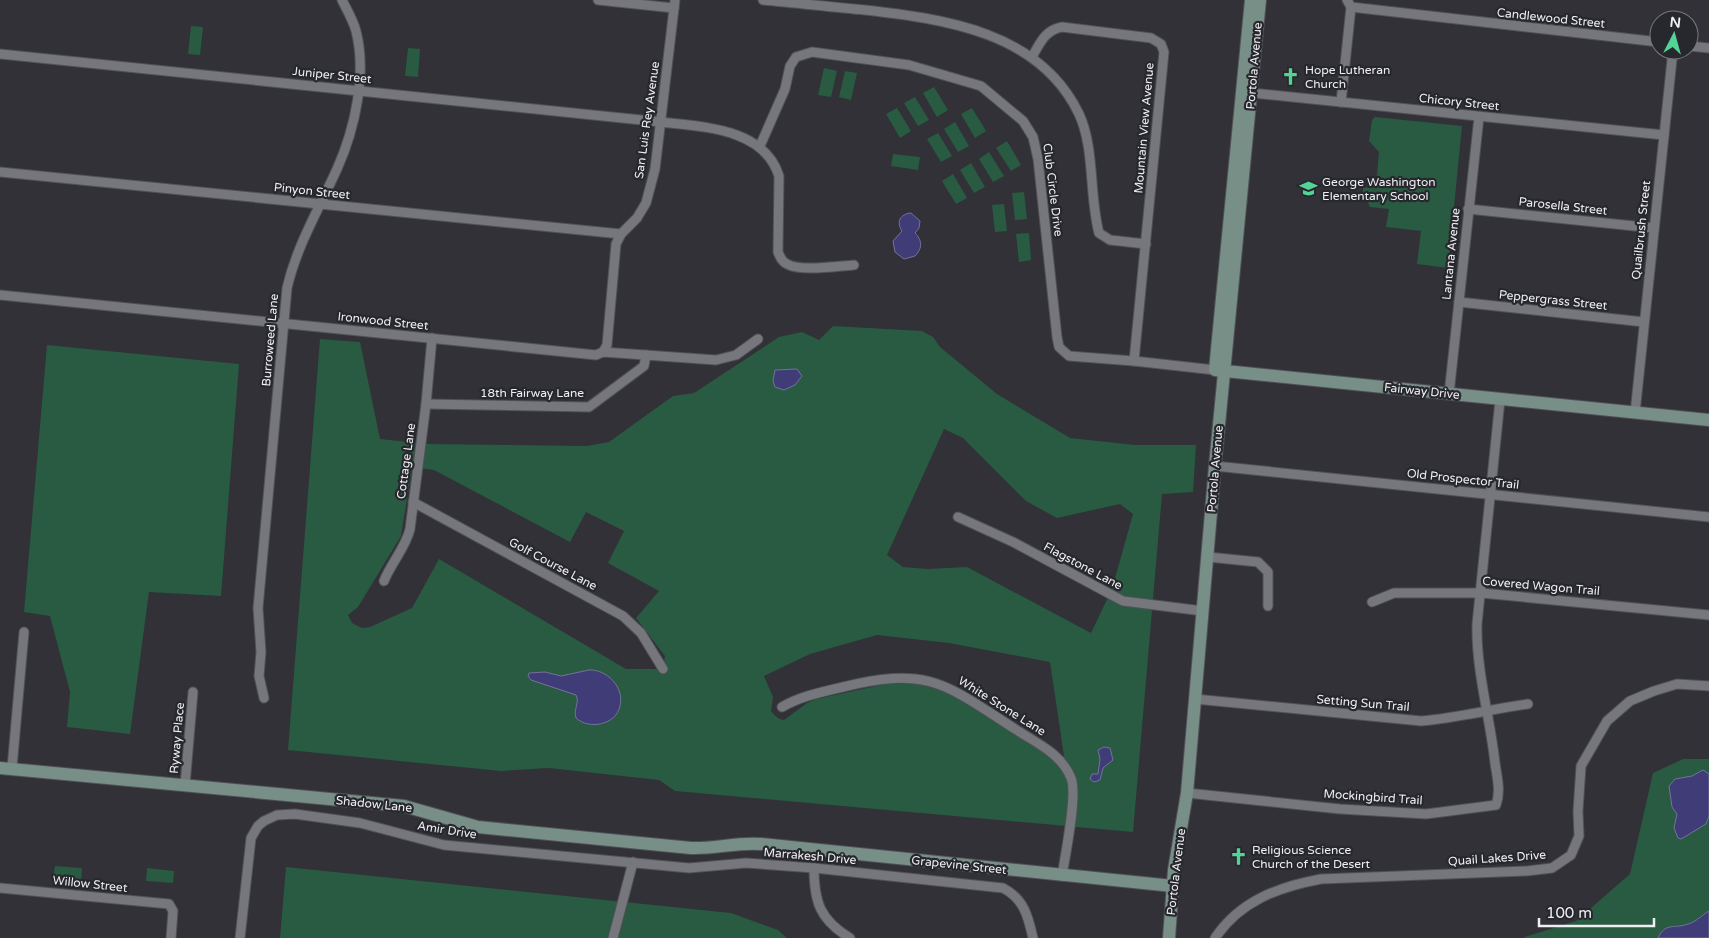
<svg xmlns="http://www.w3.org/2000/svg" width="1709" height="938" viewBox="0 0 1709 938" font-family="'Varela Round',sans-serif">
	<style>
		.green { fill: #285b41; fill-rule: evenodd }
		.water { fill: #403c77; stroke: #74729c }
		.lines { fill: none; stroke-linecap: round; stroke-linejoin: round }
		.street-casing { stroke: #515155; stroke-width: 11 }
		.secondary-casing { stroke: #515155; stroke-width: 14 }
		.street { stroke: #76767d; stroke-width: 9 }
		.secondary { stroke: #788f88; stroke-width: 12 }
		.labels { text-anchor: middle; stroke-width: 4.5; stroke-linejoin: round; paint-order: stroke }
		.street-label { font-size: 12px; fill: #efeff3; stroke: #27282d }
		.poi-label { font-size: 12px; fill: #efeff3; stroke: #27282d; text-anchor: start }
	</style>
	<rect width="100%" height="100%" fill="#313137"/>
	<!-- green -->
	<g class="green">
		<polygon points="191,26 203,27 200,55 188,54"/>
		<polygon points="408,48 420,49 418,77 405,76"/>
		<polygon points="824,68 837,71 831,97 818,95"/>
		<polygon points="845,71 857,73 851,100 839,97"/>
		<polygon points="934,87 948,110 937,117 923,93"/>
		<polygon points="915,97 929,120 918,126 904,103"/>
		<polygon points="897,108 911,131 900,138 886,114"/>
		<polygon points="972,108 986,131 975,138 961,114"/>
		<polygon points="1375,117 1462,126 1448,268 1417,264 1421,231 1386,227 1389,209 1370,207 1363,193 1363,188 1376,187 1379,152 1369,141 1372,120"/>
		<polygon points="955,122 969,146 958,152 944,129"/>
		<polygon points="938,133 952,156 941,162 927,139"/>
		<polygon points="1007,141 1021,165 1011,171 996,148"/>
		<polygon points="989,152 1004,176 993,182 979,159"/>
		<polygon points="893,154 920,157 918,170 891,166"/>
		<polygon points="971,163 985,187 974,193 960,170"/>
		<polygon points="953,174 967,198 956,204 942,181"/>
		<polygon points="1024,192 1027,219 1015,220 1012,193"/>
		<polygon points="1004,204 1007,231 995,232 992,205"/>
		<polygon points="1029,233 1031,260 1019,262 1016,234"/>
		<path d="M 833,326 L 922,331 L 933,337 L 940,347 L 997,394 L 1070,438 L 1135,445 L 1196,445 L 1193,492 L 1162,494 L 1133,832 L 675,791 L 659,780 L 549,768 L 501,771 L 288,750 L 320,339 L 360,342 L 380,439 L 428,444 L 587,446 L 609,442 L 673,396 L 694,393 L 779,337 L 802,332 L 819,340 ZM 944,429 L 963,438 L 1026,501 L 1057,518 L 1120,504 L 1133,514 L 1112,589 L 1091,633 L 967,567 L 928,569 L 903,567 L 887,555 ZM 412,467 L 434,470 L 570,542 L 586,512 L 624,531 L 608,563 L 659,591 L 636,618 L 665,656 L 663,669 L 626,669 L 439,559 L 412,608 L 370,627 L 362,628 L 352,623 L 348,615 L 358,607 L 401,536 ZM 877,635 L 949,643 L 1050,662 L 1064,756 L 1057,758 L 958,697 L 921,684 L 886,684 L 816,699 L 807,703 L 784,720 C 778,719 775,716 771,711 L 773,697 L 764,676 L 810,654 Z"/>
		<polygon points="47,345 239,364 221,596 149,592 130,734 67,727 70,692 50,616 24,612"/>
		<polygon points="1683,759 1709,759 1709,938 1522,938 1576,921 1630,874 1653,773"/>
		<polygon points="55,866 82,868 81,881 53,879"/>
		<polygon points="286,867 731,913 778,930 787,938 280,938"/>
		<polygon points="147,868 174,871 173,883 146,881"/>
	</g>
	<!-- water -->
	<g class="water">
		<path d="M 911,213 L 920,221 L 919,228 L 915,233 C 922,240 923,248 915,256 L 904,259 L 895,252 L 893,241 L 902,231 C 896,222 900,214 911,213 Z"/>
		<polygon points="797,369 802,376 795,385 784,390 775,387 773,381 775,370"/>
		<path d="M 589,670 C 606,669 625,687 620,706 C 616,725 589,730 576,718 C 573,709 580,703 576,695 L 531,680 L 528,676 L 529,673 L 545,672 L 561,676 Z"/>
		<polygon points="1104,747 1110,748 1113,760 1103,768 1100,780 1094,782 1090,779 1092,774 1098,774 1100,759 1098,750"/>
		<polygon points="1703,770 1709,774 1709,816 1706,824 1681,839 1678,838 1674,828 1677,814 1672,807 1669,786 1675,779 1692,776"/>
		<path d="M 1709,911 L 1709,938 L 1658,938 C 1665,922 1675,929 1688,924 C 1696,922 1702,915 1709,911 Z"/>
	</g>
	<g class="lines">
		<defs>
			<g id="street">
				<polyline points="598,0 674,8"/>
				<path d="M 763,0 C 797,3 831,7 865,10 C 945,19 1040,32 1079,114 C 1095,148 1089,196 1099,233 L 1110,240 L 1146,244"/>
				<polyline points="1351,7 1659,42"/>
				<polyline points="1689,46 1709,48"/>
				<path d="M 0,54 L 661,122 C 703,127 764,128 779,176 L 778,252 C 780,257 782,262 787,264 C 800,272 838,266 854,265"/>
				<path d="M 1032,57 C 1040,43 1045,30 1062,27 L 1151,38 L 1161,44 L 1164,52 L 1134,361"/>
				<polyline points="1252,93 1664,135"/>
				<polyline points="1341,102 1351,7 1347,0"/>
				<polyline points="760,146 785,89 790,66 796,57 812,52 909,65 981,86 1023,121 1033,137 1038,159 1057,337 1059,347 1069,356 1134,361 1215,370"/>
				<polyline points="0,172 621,234"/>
				<polyline points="1468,209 1654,228"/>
				<polyline points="0,295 596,355 603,352 716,360 736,355 758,339"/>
				<polyline points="1459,302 1644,322"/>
				<polyline points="603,352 607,345 616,244 621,234 637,218 646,203 655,169 675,0"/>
				<polyline points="1449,394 1479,117"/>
				<polyline points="426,404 589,407 644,366 646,355"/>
				<polyline points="1635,413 1673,50"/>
				<polyline points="1215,466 1709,517"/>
				<polyline points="413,502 623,616 641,633 663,669"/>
				<polyline points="958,517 1013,542 1123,601 1203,611"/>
				<polyline points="1208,557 1258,562 1268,572 1268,606"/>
				<path d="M 384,581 C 391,563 406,547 410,529 L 426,404 L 432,338"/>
				<polyline points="1372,602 1394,593 1481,593 1709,615"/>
				<path d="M 264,698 L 259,676 L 261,652 L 258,608 L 287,288 C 297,245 319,209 337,169 C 355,129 367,74 356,31 C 353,20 347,10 342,0"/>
				<path d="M 1195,699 L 1421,721 C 1457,718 1492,709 1528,704"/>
				<path d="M 782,707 C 801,696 822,692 843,687 C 929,666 945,684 1015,729 C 1036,743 1061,753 1071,778 C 1078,794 1065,856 1062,876"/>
				<polyline points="12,768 24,632"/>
				<polyline points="185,785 193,692"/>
				<path d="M 1187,793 L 1340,809 L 1426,814 L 1496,805 C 1501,791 1497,777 1495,763 C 1490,717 1476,671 1477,624 L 1500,400"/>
				<path d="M 814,868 C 814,902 820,920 850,938"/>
				<polyline points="0,888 169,904 173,911 171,938"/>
				<path d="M 240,938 L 251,838 L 258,826 L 264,821 L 277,815 L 295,814 L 360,823 L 444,845 L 689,868 L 746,863 L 814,868 L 1003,888 C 1024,899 1028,916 1033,938"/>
				<polyline points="613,938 633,862"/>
				<path d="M 1215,938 C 1240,901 1278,887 1321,879 L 1527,871 L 1552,868 L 1571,855 L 1579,836 L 1578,811 L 1581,766 L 1607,721 L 1630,701 L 1654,691 L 1677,684 L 1709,686"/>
			</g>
			<g id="secondary">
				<polyline points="1251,0 1215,370 1709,420"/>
				<path d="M 0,768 L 404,806 L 478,827 L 691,848 C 715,849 737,842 761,844 L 1173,886"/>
				<polyline points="1169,938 1174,870 1187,793 1215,466 1260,0"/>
			</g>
		</defs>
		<!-- street casing -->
		<use href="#street" class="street-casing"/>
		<!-- secondary casing -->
		<use href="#secondary" class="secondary-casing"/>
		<!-- street -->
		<use href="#street" class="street"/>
		<!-- secondary -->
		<use href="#secondary" class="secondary"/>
	</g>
	<!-- icons -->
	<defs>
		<symbol id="church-bare" viewBox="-9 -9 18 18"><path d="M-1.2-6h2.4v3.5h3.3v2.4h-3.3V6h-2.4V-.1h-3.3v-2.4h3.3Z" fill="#54d396" stroke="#27282d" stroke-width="2.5" paint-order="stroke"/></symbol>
		<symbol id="school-bare" viewBox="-9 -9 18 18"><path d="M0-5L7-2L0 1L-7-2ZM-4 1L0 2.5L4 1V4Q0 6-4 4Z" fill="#54d396" stroke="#27282d" stroke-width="2.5" paint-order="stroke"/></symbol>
	</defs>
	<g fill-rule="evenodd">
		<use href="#church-bare" x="1278" y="64" width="25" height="25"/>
		<use href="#school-bare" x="1296" y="176" width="25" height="25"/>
		<use href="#church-bare" x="1226" y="844" width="25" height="25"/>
	</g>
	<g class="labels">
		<!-- street labels -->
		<g class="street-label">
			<text transform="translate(1551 18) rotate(6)" y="4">Candlewood Street</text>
			<text transform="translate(1254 66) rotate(-85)" y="4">Portola Avenue</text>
			<text transform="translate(332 75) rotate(6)" y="4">Juniper Street</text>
			<text transform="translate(1459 102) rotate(6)" y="4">Chicory Street</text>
			<text transform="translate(647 120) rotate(-82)" y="4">San Luis Rey Avenue</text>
			<text transform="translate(1144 128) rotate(-85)" y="4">Mountain View Avenue</text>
			<text transform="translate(1053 190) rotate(83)" y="4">Club Circle Drive</text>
			<text transform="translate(312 191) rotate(6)" y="4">Pinyon Street</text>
			<text transform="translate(1563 206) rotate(6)" y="4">Parosella Street</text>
			<text transform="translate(1641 230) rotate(-84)" y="4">Quailbrush Street</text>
			<text transform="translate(1451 254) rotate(-84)" y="4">Lantana Avenue</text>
			<text transform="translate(1553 300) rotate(6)" y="4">Peppergrass Street</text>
			<text transform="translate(383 321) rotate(6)" y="4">Ironwood Street</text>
			<text transform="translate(270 340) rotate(-85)" y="4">Burroweed Lane</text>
			<text transform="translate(1422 391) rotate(6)" y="4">Fairway Drive</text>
			<text x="532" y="397">18th Fairway Lane</text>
			<text transform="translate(406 461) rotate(-82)" y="4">Cottage Lane</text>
			<text transform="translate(1215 469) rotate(-85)" y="4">Portola Avenue</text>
			<text transform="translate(1463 479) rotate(6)" y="4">Old Prospector Trail</text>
			<text transform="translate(553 564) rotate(28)" y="4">Golf Course Lane</text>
			<text transform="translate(1083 566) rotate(28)" y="4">Flagstone Lane</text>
			<text transform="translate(1541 586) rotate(5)" y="4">Covered Wagon Trail</text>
			<text transform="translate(1363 703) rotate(5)" y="4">Setting Sun Trail</text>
			<text transform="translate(1002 706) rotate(32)" y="4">White Stone Lane</text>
			<text transform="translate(177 738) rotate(-85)" y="4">Ryway Place</text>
			<text transform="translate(1373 797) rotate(4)" y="4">Mockingbird Trail</text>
			<text transform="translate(374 804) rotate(6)" y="4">Shadow Lane</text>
			<text transform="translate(447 830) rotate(9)" y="4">Amir Drive</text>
			<text transform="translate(810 856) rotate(5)" y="4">Marrakesh Drive</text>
			<text transform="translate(1497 858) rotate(-4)" y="4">Quail Lakes Drive</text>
			<text transform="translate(959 865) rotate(6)" y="4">Grapevine Street</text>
			<text transform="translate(1176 872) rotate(-83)" y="4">Portola Avenue</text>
			<text transform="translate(90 884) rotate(6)" y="4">Willow Street</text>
		</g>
		<!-- poi labels -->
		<g class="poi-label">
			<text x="1305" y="74">Hope Lutheran<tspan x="1305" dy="14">Church</tspan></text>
			<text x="1322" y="186">George Washington<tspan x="1322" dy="14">Elementary School</tspan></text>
			<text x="1252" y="854">Religious Science<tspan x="1252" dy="14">Church of the Desert</tspan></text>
		</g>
	</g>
	<!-- north arrow -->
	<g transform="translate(1674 35) rotate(6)"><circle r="24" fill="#27282d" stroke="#77787c"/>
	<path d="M0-4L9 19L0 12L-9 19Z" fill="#54d396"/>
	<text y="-8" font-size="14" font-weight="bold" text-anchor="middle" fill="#efeff3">N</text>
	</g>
	<!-- scale -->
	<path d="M1539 918v8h115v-8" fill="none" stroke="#efeff3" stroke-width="2.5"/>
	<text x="1546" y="918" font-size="15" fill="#efeff3" stroke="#27282d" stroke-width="4" paint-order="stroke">100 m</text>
</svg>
